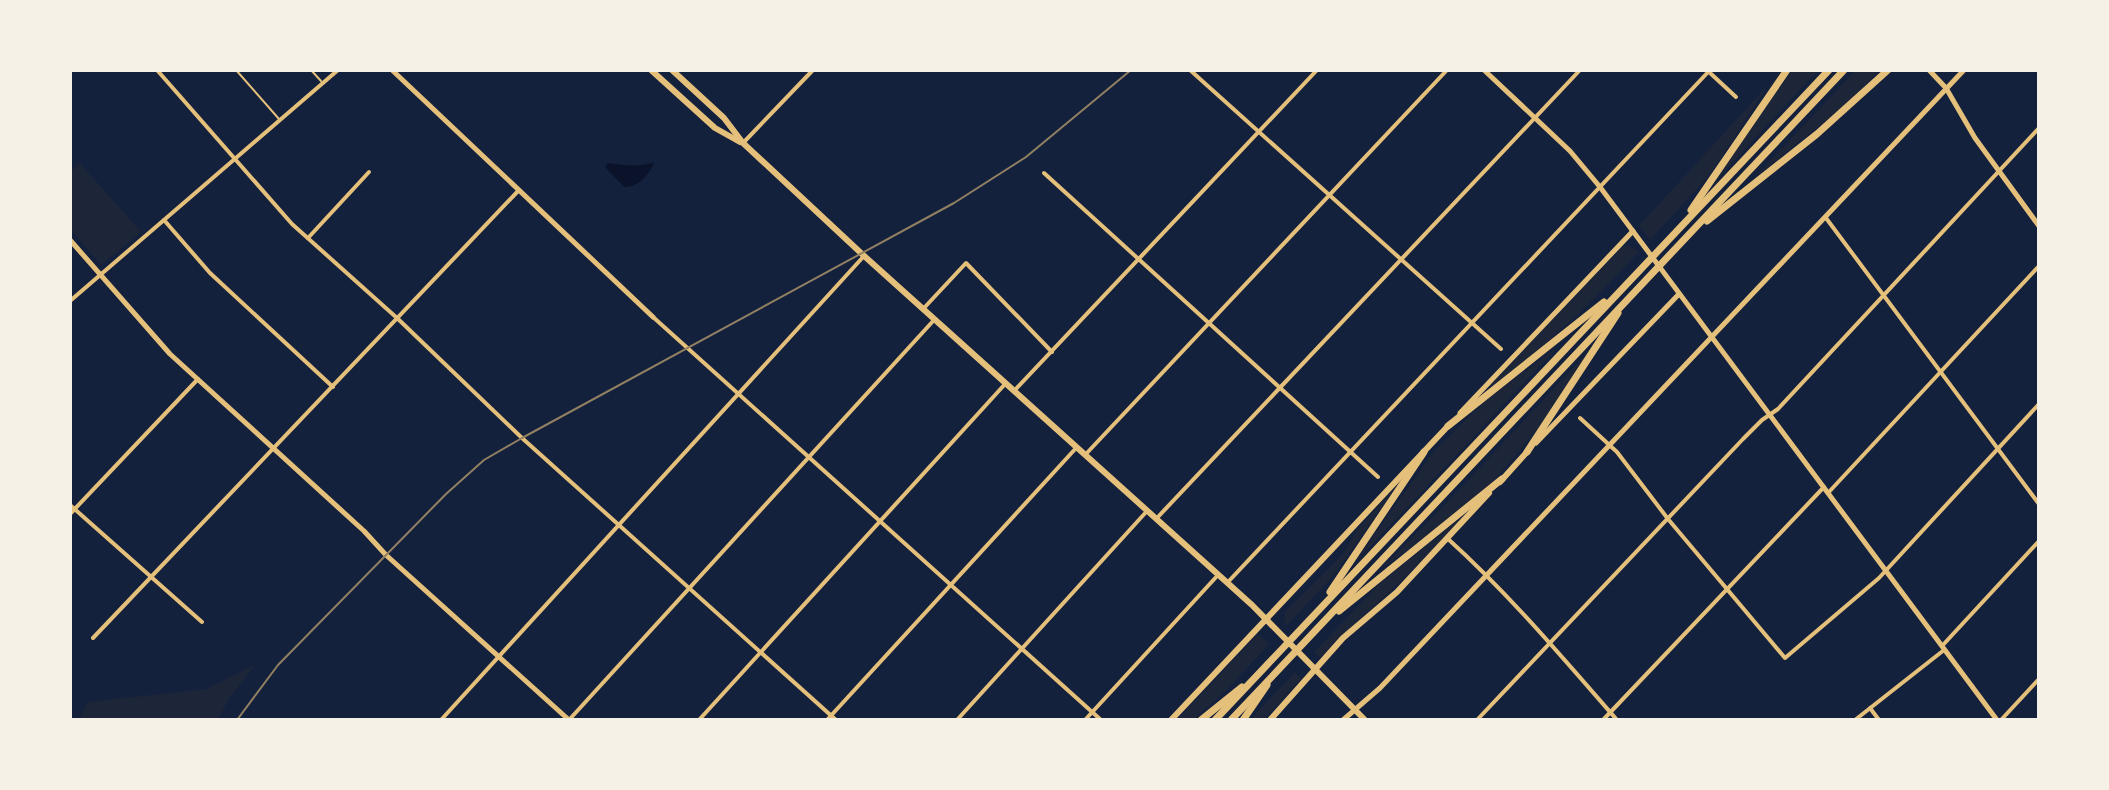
<svg xmlns="http://www.w3.org/2000/svg" width="2109" height="790" viewBox="0 0 2109 790" font-family="'PT Sans Narrow',sans-serif">
	<style>
		.green { fill: #1d2539 }
		.water { fill: #0b132b }
		.lines { fill: none; stroke-linecap: round; stroke-linejoin: round }
		.service { stroke: #e5c07b; stroke-width: 2 }
		.minor { stroke: #e5c07b; stroke-width: 4 }
		.tertiary { stroke: #e5c07b; stroke-width: 5 }
		.secondary { stroke: #e5c07b; stroke-width: 5 }
		.primary { stroke: #e5c07b; stroke-width: 6 }
		.motorway { stroke: #e5c07b; stroke-width: 7 }
		.rail { stroke: #918062; stroke-width: 2 }
	</style>
	<rect width="100%" height="100%" fill="#14213d"/>
	<!-- green -->
	<g class="green">
		<polygon points="1792,70 1818,70 1713,184"/>
		<polygon points="1856,70 1880,70 1847,104 1754,178"/>
		<polygon points="1769,84 1712,172 1650,240 1639,226"/>
		<polygon points="80,163 141,232 101,265 70,229 70,172"/>
		<path d="M 1628,245 L 1639,252 C 1599,295 1560,334 1514,369 C 1505,375 1499,384 1490,386 L 1622,247 Z"/>
		<polygon points="1557,348 1353,565 1434,451 1487,399"/>
		<polygon points="1588,352 1541,425 1493,482 1431,533 1381,569 1463,486"/>
		<polygon points="1402,479 1334,575 1287,625 1284,621 1285,612 1343,554 1357,530"/>
		<path d="M 1474,507 C 1434,548 1395,589 1352,626 C 1341,636 1331,650 1320,657 L 1314,652 L 1377,586 Z"/>
		<polygon points="1258,634 1269,644 1225,692 1193,720 1177,720"/>
		<polygon points="255,665 228,700 218,720 83,720 80,716 88,702 207,689"/>
		<polygon points="1295,672 1301,679 1264,720 1250,720"/>
	</g>
	<!-- water -->
	<path class="water" d="M 654,162 C 651,173 638,188 624,187 L 605,167 L 608,163 C 623,165 639,168 654,162 Z"/>
	<g class="lines">
		<!-- service -->
		<g class="service">
			<polyline points="236,70 279,119"/>
			<polyline points="311,70 321,81"/>
		</g>
		<!-- minor -->
		<g class="minor">
			<polyline points="157,70 292,224 397,318 522,438 836,720"/>
			<polyline points="1190,70 1501,349"/>
			<polyline points="1709,72 1736,97"/>
			<polyline points="743,143 813,70"/>
			<polyline points="1044,173 1378,477"/>
			<polyline points="1826,218 2039,504"/>
			<polyline points="164,220 210,273 333,387"/>
			<polyline points="308,238 369,172"/>
			<polyline points="70,301 338,70"/>
			<polyline points="924,308 966,263 1052,352"/>
			<polyline points="653,317 1101,720"/>
			<polyline points="1014,391 1317,70"/>
			<polyline points="1580,418 1617,452 1668,519 1785,658 1879,578 2039,404"/>
			<polyline points="1085,455 1447,70"/>
			<polyline points="1828,493 2039,266"/>
			<polyline points="70,505 202,622"/>
			<polyline points="70,514 198,379"/>
			<polyline points="1156,519 1580,70"/>
			<path d="M 1447,538 C 1509,594 1562,657 1617,720"/>
			<polyline points="1228,582 1710,70"/>
			<polyline points="93,638 519,190"/>
			<polyline points="1942,646 2039,541"/>
			<polyline points="1870,708 1879,720"/>
			<polyline points="441,720 864,256"/>
			<polyline points="569,720 934,320"/>
			<polyline points="699,720 1006,383"/>
			<polyline points="827,720 1077,447"/>
			<polyline points="957,720 1147,511"/>
			<polyline points="1085,720 1218,575"/>
			<polyline points="1477,720 1743,439 1762,420 1778,409 2039,128"/>
			<polyline points="1603,720 1824,487"/>
			<polyline points="1855,720 1944,650"/>
			<polyline points="2001,720 2039,679"/>
		</g>
		<!-- tertiary -->
		<g class="tertiary">
			<polyline points="1484,70 1570,151 1600,187 1997,720"/>
			<polyline points="70,240 170,354 364,531 386,555 569,720"/>
			<polyline points="1460,413 1633,231"/>
			<polyline points="1536,443 1679,294"/>
			<polyline points="1343,720 1380,688 1964,70"/>
		</g>
		<!-- secondary -->
		<g class="secondary">
			<polyline points="392,70 653,317"/>
			<polyline points="1929,70 1946,88 1975,138 2039,226"/>
		</g>
		<!-- primary -->
		<g class="primary">
			<polyline points="651,70 715,128 740,142"/>
			<polyline points="672,70 724,118 743,143 862,254 1252,605 1365,720"/>
			<polyline points="1500,482 1527,452"/>
			<polyline points="1171,720 1448,426"/>
			<polyline points="1270,720 1343,638 1397,592 1489,493"/>
		</g>
		<!-- motorway -->
		<g class="motorway">
			<polyline points="1691,210 1787,70"/>
			<polyline points="1707,221 1817,134 1888,70"/>
			<polyline points="1448,426 1604,302"/>
			<polyline points="1527,452 1618,313"/>
			<polyline points="1330,592 1424,452"/>
			<polyline points="1339,611 1502,479"/>
			<polyline points="1201,720 1242,687"/>
			<polyline points="1215,720 1829,70"/>
			<polyline points="1231,720 1844,70"/>
			<polyline points="1243,720 1267,685"/>
		</g>
		<!-- rail -->
		<polyline class="rail" points="237,720 278,665 446,494 484,460 522,438 954,203 1026,157 1131,70"/>
	</g>
	<!-- border -->
	<rect width="2109" height="790" fill="none" stroke="#f6f1e7" stroke-width="144"/>
</svg>
